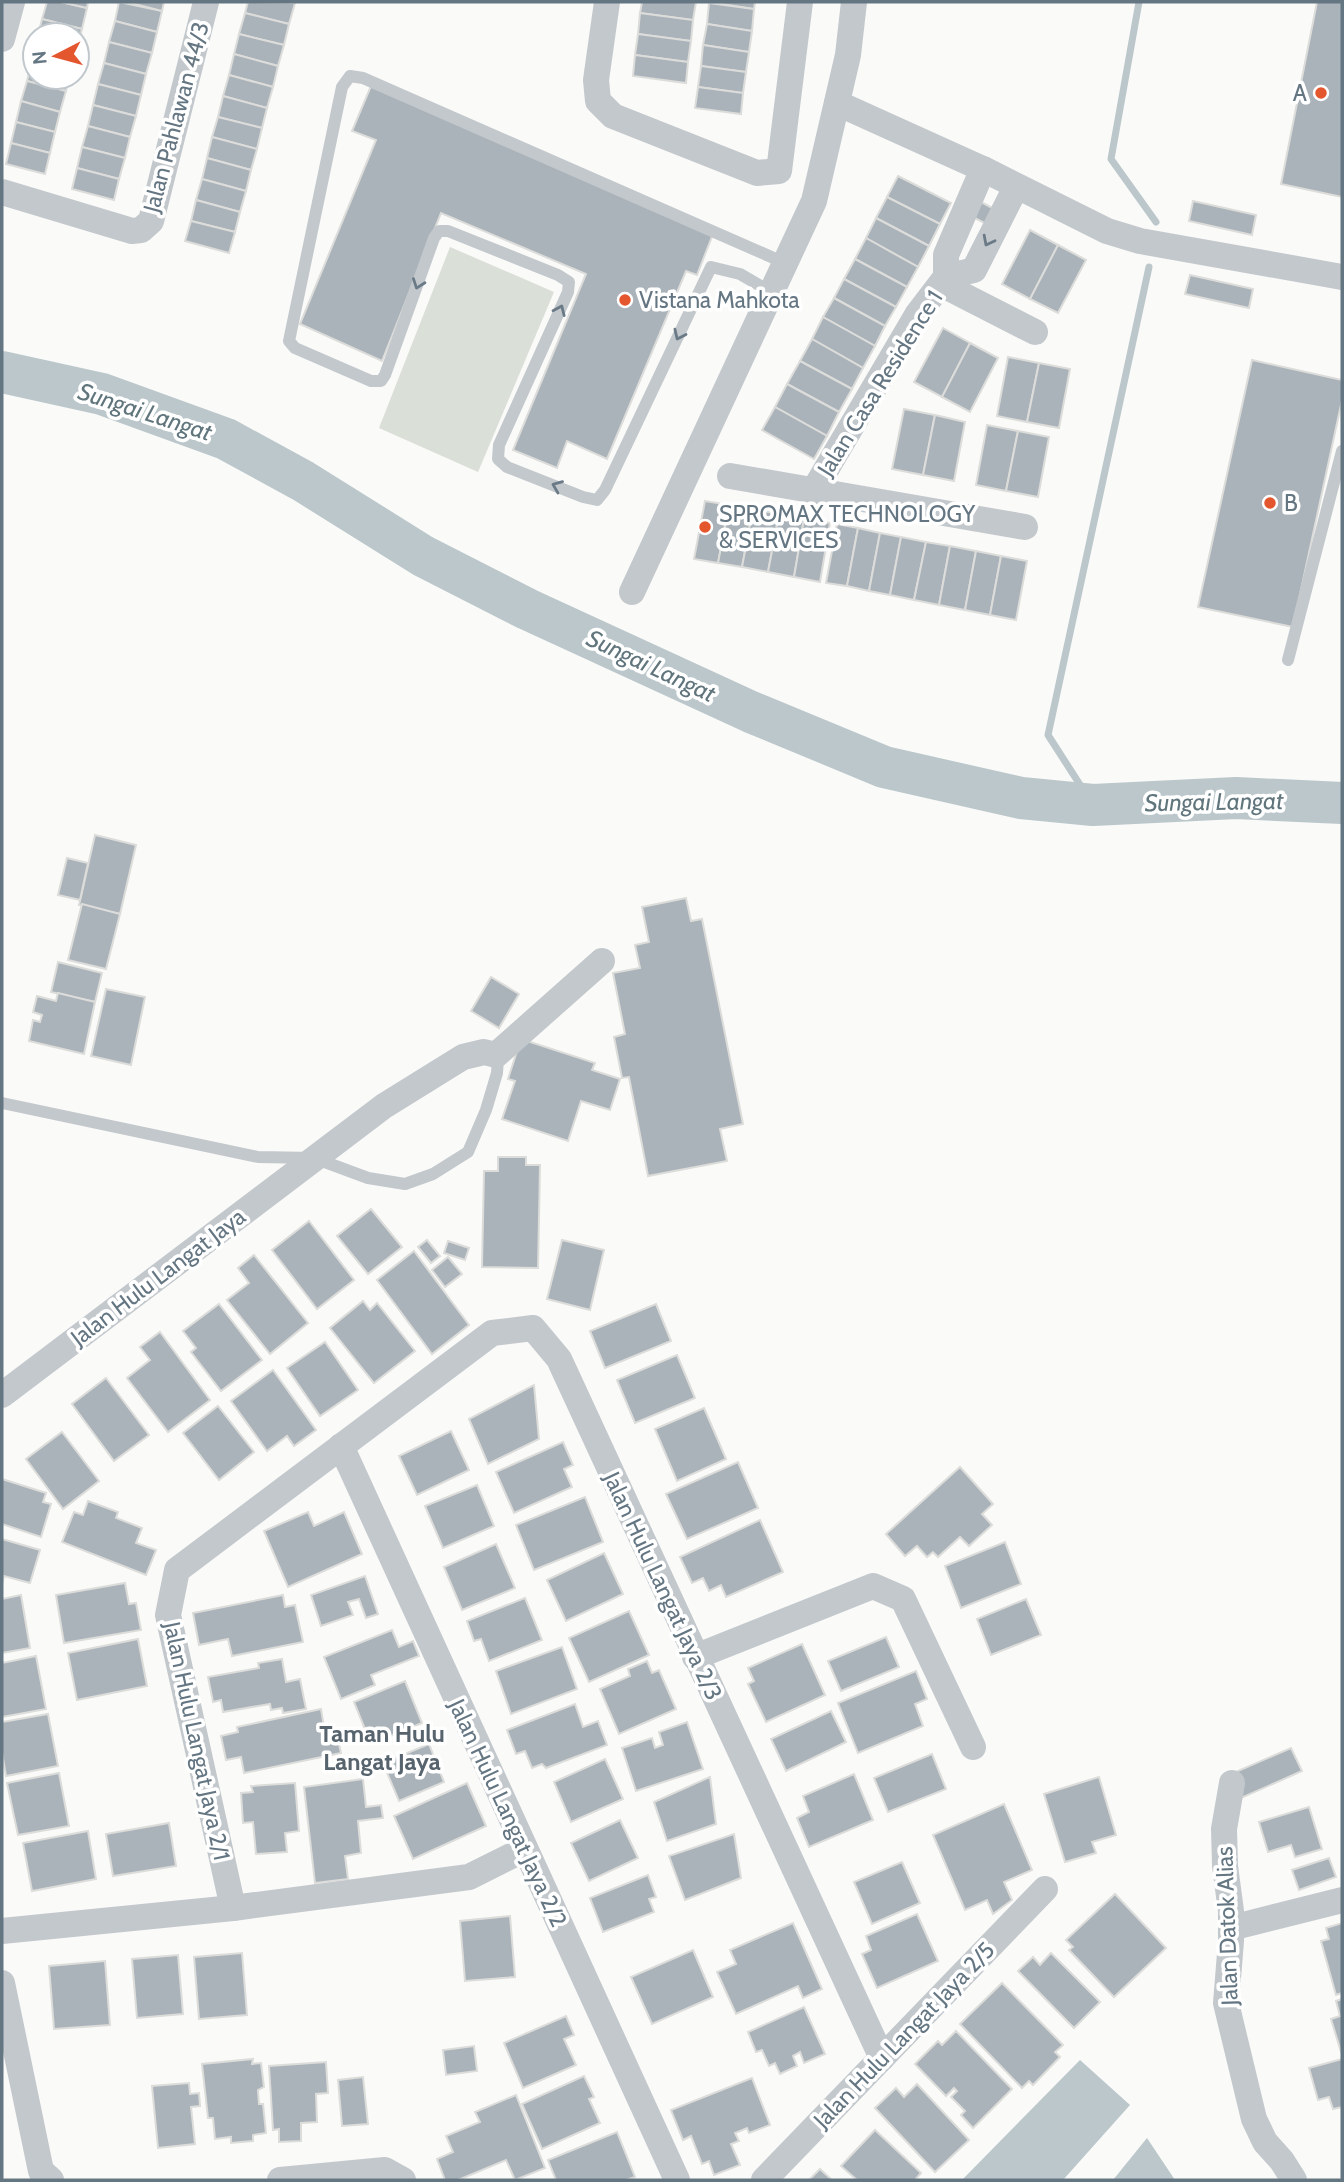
<svg xmlns="http://www.w3.org/2000/svg" width="1344" height="2182" viewBox="0 0 1344 2182" font-family="Cabin,sans-serif">
	<style>
		.green { fill: #dadfd7 }
		.water { fill: #bbc7cb }
		.lines { fill: none; stroke-linecap: round; stroke-linejoin: round }
		.stream { stroke: #bbc7cb; stroke-width: 7 }
		.river { stroke: #bbc7cb; stroke-width: 42 }
		.building { fill: #aab3b9; stroke: #dcdcda; stroke-width: 2 }
		.lane { stroke: #c3c8cc; stroke-width: 12 }
		.street { stroke: #c3c8cc; stroke-width: 26 }
		.oneway { stroke: #6a7a87 }
		.poi-dot { fill: #e4572e; stroke: #fff; stroke-width: 2.5 }
		.labels { text-anchor: middle; stroke-width: 7; stroke-linejoin: round; paint-order: stroke }
		.poi-label { font-size: 23px; fill: #657683; stroke: #fff; text-anchor: start }
		.street-label { font-size: 23px; fill: #657683; stroke: #fff }
		.water-label { font-size: 24px; font-style: italic; fill: #60757c; stroke: #fff }
		.neighbourhood-label { font-size: 24px; font-weight: bold; fill: #57646e; stroke: #fff }
	</style>
	<rect width="100%" height="100%" fill="#fafaf8"/>
	<!-- green -->
	<polygon class="green" points="450,247 554,292 478,472 379,428"/>
	<!-- water -->
	<g class="water">
		<polygon points="1080,2060 1130,2105 1063,2180 962,2180"/>
		<polygon points="1147,2138 1175,2180 1113,2180"/>
	</g>
	<g class="lines">
		<!-- stream -->
		<g class="stream">
			<polyline points="1139,2 1111,159 1156,222"/>
			<polyline points="1093,805 1048,735 1149,267"/>
		</g>
		<!-- river -->
		<polyline class="river" points="2,372 102,394 226,439 303,481 423,556 527,609 751,712 884,767 1021,798 1093,805 1236,798 1342,803"/>
	</g>
	<!-- building -->
	<g class="building">
		<polygon points="47,2 61,2 87,8 82,29 42,19"/>
		<polygon points="61,2 88,2 87,8"/>
		<polygon points="119,2 162,11 157,32 115,21"/>
		<polygon points="127,2 164,2 162,11"/>
		<polygon points="248,2 295,3 289,24 245,13"/>
		<polygon points="642,2 696,2 693,20 640,13"/>
		<polygon points="709,2 755,2 754,9"/>
		<polygon points="1317,2 1342,2 1342,197 1281,184"/>
		<polygon points="709,3 754,9 752,31 707,24"/>
		<polygon points="245,13 289,24 284,45 239,34"/>
		<polygon points="640,13 693,20 691,41 638,34"/>
		<polygon points="42,19 82,29 77,47 77,35 38,35"/>
		<polygon points="115,21 157,32 152,53 109,42"/>
		<polygon points="707,24 752,31 749,52 703,45"/>
		<polygon points="239,34 284,45 278,66 234,54"/>
		<polygon points="638,34 691,41 688,62 635,55"/>
		<polygon points="109,42 152,53 146,74 104,63"/>
		<polygon points="703,45 749,52 746,72 701,66"/>
		<polygon points="234,54 278,66 273,87 229,75"/>
		<polygon points="635,55 688,62 686,83 633,76"/>
		<polygon points="32,60 35,61 35,77 69,77 66,91 27,81"/>
		<polygon points="104,63 146,74 141,95 98,84"/>
		<polygon points="701,66 746,72 743,93 698,87"/>
		<polygon points="229,75 273,87 267,108 223,96"/>
		<polygon points="27,81 66,91 60,112 21,101"/>
		<polygon points="98,84 141,95 136,116 93,105"/>
		<polygon points="371,86 713,234 697,275 686,271 607,459 567,441 557,468 513,450 586,274 441,213 382,361 300,324 376,140 352,131"/>
		<polygon points="698,87 743,93 741,114 695,108"/>
		<polygon points="223,96 267,108 262,128 218,117"/>
		<polygon points="21,101 60,112 55,132 16,122"/>
		<polygon points="93,105 136,116 130,137 88,126"/>
		<polygon points="218,117 262,128 257,149 212,137"/>
		<polygon points="16,122 55,132 50,153 11,143"/>
		<polygon points="88,126 130,137 125,158 82,147"/>
		<polygon points="212,137 257,149 251,170 207,158"/>
		<polygon points="11,143 50,153 45,174 6,164"/>
		<polygon points="82,147 125,158 119,179 77,168"/>
		<polygon points="207,158 251,170 246,191 202,179"/>
		<polygon points="77,168 119,179 114,200 72,189"/>
		<polygon points="898,176 951,203 940,224 887,197"/>
		<polygon points="202,179 246,191 240,212 196,200"/>
		<polygon points="887,197 940,224 929,246 876,218"/>
		<polygon points="196,200 240,212 235,232 191,221"/>
		<polygon points="1193,201 1256,215 1252,235 1189,221"/>
		<polygon points="981,202 996,210 988,225 973,217"/>
		<polygon points="876,218 929,246 918,267 866,238"/>
		<polygon points="191,221 235,232 229,253 185,241"/>
		<polygon points="1030,230 1058,245 1030,299 1002,284"/>
		<polygon points="866,238 918,267 907,287 855,259"/>
		<polygon points="1058,245 1086,260 1058,313 1030,299"/>
		<polygon points="855,259 907,287 896,307 844,279"/>
		<polygon points="1190,275 1253,289 1249,308 1185,294"/>
		<polygon points="844,279 896,307 885,326 834,298"/>
		<polygon points="834,298 885,326 875,346 823,317"/>
		<polygon points="823,317 875,346 863,368 812,339"/>
		<polygon points="943,328 970,343 942,397 914,382"/>
		<polygon points="812,339 863,368 852,389 800,361"/>
		<polygon points="970,343 998,358 970,412 942,397"/>
		<polygon points="1008,357 1039,363 1027,422 997,416"/>
		<polygon points="1252,360 1342,380 1342,400 1293,627 1198,607"/>
		<polygon points="800,361 852,389 839,412 787,384"/>
		<polygon points="1039,363 1070,369 1059,428 1027,422"/>
		<polygon points="787,384 839,412 827,436 775,407"/>
		<polygon points="775,407 827,436 814,459 762,430"/>
		<polygon points="904,409 935,415 923,475 892,469"/>
		<polygon points="935,415 965,422 954,481 923,475"/>
		<polygon points="987,425 1018,431 1006,491 976,485"/>
		<polygon points="1018,431 1049,437 1038,497 1006,491"/>
		<polygon points="705,501 729,505 718,563 694,559"/>
		<polygon points="729,505 753,509 742,567 718,563"/>
		<polygon points="753,509 779,514 768,572 742,567"/>
		<polygon points="779,514 804,519 794,577 768,572"/>
		<polygon points="804,519 830,523 820,582 794,577"/>
		<polygon points="837,524 858,528 847,586 826,583"/>
		<polygon points="858,528 880,533 869,591 847,586"/>
		<polygon points="880,533 901,537 890,595 869,591"/>
		<polygon points="901,537 926,542 914,600 890,595"/>
		<polygon points="926,542 950,546 939,605 914,600"/>
		<polygon points="950,546 976,551 965,610 939,605"/>
		<polygon points="976,551 1001,556 990,615 965,610"/>
		<polygon points="1001,556 1027,561 1016,620 990,615"/>
		<polygon points="95,835 136,845 120,914 79,905"/>
		<polygon points="67,858 88,863 80,900 58,895"/>
		<polygon points="686,898 691,921 702,919 743,1124 720,1129 727,1161 648,1176 629,1077 622,1078 614,1037 625,1034 613,973 640,968 635,945 649,942 642,907"/>
		<polygon points="82,904 120,914 106,969 68,960"/>
		<polygon points="58,962 102,973 95,1002 51,992"/>
		<polygon points="491,977 519,994 499,1028 471,1011"/>
		<polygon points="106,989 145,997 131,1065 91,1056"/>
		<polygon points="58,993 95,1002 84,1054 29,1041 33,1020 40,1022 42,1015 33,1012 37,996 56,1001"/>
		<polygon points="521,1039 595,1063 592,1070 620,1079 610,1110 581,1101 568,1141 502,1119 515,1081 508,1079"/>
		<polygon points="498,1157 526,1157 526,1165 540,1165 538,1268 482,1267 484,1171 498,1171"/>
		<polygon points="371,1209 402,1247 368,1274 337,1236"/>
		<polygon points="309,1221 354,1280 317,1309 272,1250"/>
		<polygon points="427,1240 440,1256 431,1263 418,1247"/>
		<polygon points="562,1240 604,1250 590,1310 547,1299"/>
		<polygon points="448,1241 469,1248 465,1260 444,1253"/>
		<polygon points="414,1251 469,1325 432,1354 377,1280"/>
		<polygon points="254,1255 308,1323 270,1354 227,1300 249,1283 238,1268"/>
		<polygon points="448,1257 462,1274 445,1287 432,1270"/>
		<polygon points="363,1301 370,1310 377,1303 415,1351 374,1383 330,1328"/>
		<polygon points="219,1304 262,1360 221,1391 191,1352 196,1348 183,1331"/>
		<polygon points="656,1304 671,1341 605,1368 590,1331"/>
		<polygon points="160,1332 210,1400 168,1432 127,1378 150,1360 140,1347"/>
		<polygon points="325,1342 358,1390 320,1416 287,1368"/>
		<polygon points="677,1355 695,1398 635,1423 617,1380"/>
		<polygon points="273,1370 316,1430 294,1446 287,1436 267,1451 231,1401"/>
		<polygon points="106,1378 149,1435 114,1461 72,1404"/>
		<polygon points="534,1385 539,1439 488,1464 469,1419"/>
		<polygon points="218,1406 254,1452 219,1480 183,1433"/>
		<polygon points="704,1408 726,1459 677,1481 655,1429"/>
		<polygon points="451,1431 469,1470 417,1495 399,1456"/>
		<polygon points="62,1432 99,1481 63,1509 26,1459"/>
		<polygon points="563,1442 573,1465 564,1469 572,1487 514,1513 496,1472"/>
		<polygon points="738,1462 758,1508 687,1539 666,1494"/>
		<polygon points="960,1467 993,1504 982,1514 992,1525 969,1546 960,1537 938,1557 933,1552 927,1557 917,1546 905,1556 886,1534"/>
		<polygon points="2,1479 46,1493 43,1502 51,1504 41,1537 2,1524"/>
		<polygon points="477,1485 494,1526 443,1548 425,1506"/>
		<polygon points="585,1497 603,1542 534,1570 516,1525"/>
		<polygon points="88,1501 118,1512 116,1518 142,1528 136,1543 156,1550 146,1575 62,1542 74,1512 83,1515"/>
		<polygon points="308,1512 314,1526 344,1512 362,1554 288,1587 264,1531"/>
		<polygon points="760,1520 783,1572 726,1597 721,1585 709,1591 703,1578 692,1583 680,1557"/>
		<polygon points="2,1539 40,1550 30,1583 4,1576 2,1584"/>
		<polygon points="1005,1542 1021,1584 961,1608 945,1566"/>
		<polygon points="496,1544 515,1588 462,1610 444,1567"/>
		<polygon points="604,1553 623,1594 566,1621 547,1580"/>
		<polygon points="365,1576 378,1614 366,1618 359,1599 348,1602 353,1615 321,1626 311,1595"/>
		<polygon points="125,1583 129,1604 136,1603 141,1630 64,1643 56,1595"/>
		<polygon points="21,1595 30,1648 2,1653 2,1599"/>
		<polygon points="283,1595 285,1607 295,1605 303,1642 232,1656 228,1639 199,1645 193,1613"/>
		<polygon points="525,1598 542,1640 489,1661 481,1639 474,1641 467,1621"/>
		<polygon points="1026,1599 1041,1635 991,1655 977,1619"/>
		<polygon points="629,1611 649,1655 589,1682 569,1638"/>
		<polygon points="392,1630 399,1647 413,1641 419,1656 371,1675 375,1685 341,1699 324,1657"/>
		<polygon points="886,1637 899,1667 841,1691 828,1661"/>
		<polygon points="138,1639 147,1686 77,1700 68,1653"/>
		<polygon points="802,1644 825,1695 766,1722 748,1684 754,1681 748,1668"/>
		<polygon points="562,1647 577,1689 511,1714 496,1671"/>
		<polygon points="36,1656 46,1709 2,1717 2,1663"/>
		<polygon points="282,1659 286,1682 300,1679 306,1709 283,1713 282,1708 271,1710 270,1704 223,1712 221,1700 213,1702 208,1677 259,1668 258,1663"/>
		<polygon points="647,1661 652,1673 659,1670 676,1709 619,1734 600,1689 630,1676 628,1669"/>
		<polygon points="916,1671 927,1699 915,1704 923,1726 858,1753 838,1703"/>
		<polygon points="405,1681 422,1723 371,1744 354,1702"/>
		<polygon points="575,1704 583,1727 598,1721 607,1745 546,1768 542,1764 532,1768 525,1751 516,1754 507,1730"/>
		<polygon points="321,1709 325,1733 336,1731 341,1753 244,1773 241,1757 226,1760 221,1736 238,1732 237,1727"/>
		<polygon points="831,1711 846,1742 786,1771 771,1739"/>
		<polygon points="48,1714 58,1766 6,1776 2,1752 2,1722"/>
		<polygon points="687,1722 703,1769 636,1791 622,1748 652,1738 655,1748 663,1745 659,1732"/>
		<polygon points="429,1744 444,1782 399,1801 383,1763"/>
		<polygon points="1291,1748 1302,1771 1241,1798 1231,1774"/>
		<polygon points="932,1754 946,1789 888,1812 874,1778"/>
		<polygon points="605,1759 623,1799 571,1822 554,1782"/>
		<polygon points="59,1773 69,1826 18,1835 7,1783"/>
		<polygon points="854,1774 873,1820 809,1847 797,1818 809,1812 803,1796"/>
		<polygon points="710,1777 716,1824 667,1841 654,1802"/>
		<polygon points="1099,1777 1116,1835 1092,1842 1096,1853 1065,1862 1044,1794"/>
		<polygon points="363,1779 366,1807 381,1805 383,1818 358,1821 361,1853 345,1856 348,1879 315,1883 304,1787"/>
		<polygon points="295,1783 299,1831 285,1833 287,1852 256,1854 253,1822 243,1823 241,1793 253,1792 251,1786"/>
		<polygon points="467,1783 486,1826 413,1859 394,1816"/>
		<polygon points="1004,1804 1032,1870 1004,1882 1012,1900 993,1914 987,1900 965,1910 933,1835"/>
		<polygon points="1309,1807 1322,1849 1295,1857 1291,1845 1268,1852 1259,1822"/>
		<polygon points="620,1820 638,1858 589,1881 571,1843"/>
		<polygon points="169,1823 176,1866 113,1876 106,1834"/>
		<polygon points="88,1831 96,1879 32,1891 23,1843"/>
		<polygon points="734,1834 741,1878 685,1900 669,1856"/>
		<polygon points="1329,1858 1336,1877 1299,1890 1292,1870"/>
		<polygon points="902,1862 920,1903 872,1924 854,1882"/>
		<polygon points="648,1875 656,1897 649,1899 654,1912 603,1932 590,1898"/>
		<polygon points="1115,1894 1166,1948 1114,1997 1069,1950 1073,1947 1066,1940"/>
		<polygon points="917,1914 938,1961 877,1988 862,1954 871,1950 866,1936"/>
		<polygon points="510,1916 515,1977 465,1981 460,1921"/>
		<polygon points="793,1923 822,1989 803,1998 798,1986 736,2014 717,1972 736,1964 730,1950"/>
		<polygon points="1342,1923 1342,1993 1336,1995 1321,1941 1329,1939 1326,1928"/>
		<polygon points="693,1950 713,1997 652,2024 631,1977"/>
		<polygon points="242,1953 247,2015 199,2019 194,1957"/>
		<polygon points="1051,1953 1100,2002 1074,2028 1018,1971 1033,1957 1040,1965"/>
		<polygon points="178,1955 183,2014 137,2018 132,1959"/>
		<polygon points="105,1961 110,2025 54,2029 49,1966"/>
		<polygon points="1002,1983 1063,2045 1055,2052 1060,2057 1033,2085 1029,2081 1022,2088 960,2024"/>
		<polygon points="1342,1999 1342,2052 1341,2052 1331,2019 1340,2016 1336,2001"/>
		<polygon points="804,2007 825,2054 804,2063 800,2052 793,2056 797,2066 780,2074 775,2063 769,2066 762,2050 756,2052 748,2032"/>
		<polygon points="566,2016 574,2035 564,2039 576,2065 523,2088 504,2043"/>
		<polygon points="956,2031 1012,2089 973,2128 961,2115 965,2111 951,2097 957,2091 954,2088 946,2096 915,2064 938,2041 942,2045"/>
		<polygon points="474,2046 477,2071 446,2075 443,2050"/>
		<polygon points="253,2059 252,2064 261,2063 264,2087 258,2090 259,2104 263,2104 266,2133 253,2135 253,2141 231,2143 231,2137 215,2139 213,2118 208,2118 202,2064"/>
		<polygon points="1342,2059 1342,2107 1333,2109 1329,2097 1318,2100 1309,2068"/>
		<polygon points="326,2062 328,2093 316,2094 317,2122 301,2123 301,2141 279,2142 279,2129 273,2130 269,2066"/>
		<polygon points="584,2076 594,2097 589,2099 600,2123 542,2149 522,2104"/>
		<polygon points="363,2077 368,2124 342,2126 338,2080"/>
		<polygon points="752,2078 770,2125 749,2133 747,2128 735,2133 739,2141 731,2144 740,2165 714,2175 709,2161 702,2164 691,2136 683,2140 671,2110"/>
		<polygon points="189,2083 190,2094 199,2093 200,2106 191,2107 195,2144 158,2148 152,2086"/>
		<polygon points="917,2084 969,2140 935,2172 875,2108 896,2088 904,2097"/>
		<polygon points="516,2095 545,2168 515,2180 506,2160 458,2180 445,2180 437,2159 453,2152 446,2136 480,2122 475,2112"/>
		<polygon points="875,2130 921,2173 915,2180 857,2180 841,2166"/>
		<polygon points="617,2132 635,2177 626,2180 556,2180 548,2160"/>
		<polygon points="820,2169 832,2180 809,2180"/>
	</g>
	<g class="lines">
		<!-- lane -->
		<g class="lane">
			<polyline points="771,292 740,274 711,267 605,490 597,500 583,497 507,467 498,459 499,445 568,292 569,282 558,275 448,231 439,231 434,238 385,375 381,381 371,381 295,348 289,341 342,87 350,76 363,78 785,263"/>
			<polyline points="1288,660 1342,451"/>
			<polyline points="2,1103 258,1157 314,1158 368,1178 405,1184 433,1174 468,1152 486,1110 497,1073 498,1058 496,1055"/>
		</g>
		<!-- street -->
		<g class="street">
			<polyline points="607,2 596,80 598,101 613,116 757,173 779,171 800,2"/>
			<polyline points="2,39 12,2"/>
			<polyline points="837,103 983,169 1107,231 1140,241 1342,277"/>
			<polyline points="2,192 132,231 141,230 151,221 206,2"/>
			<polyline points="946,277 974,270 1016,187"/>
			<polyline points="941,284 1035,332"/>
			<polyline points="730,476 1025,527"/>
			<polyline points="814,490 917,315 946,277 946,255 983,169"/>
			<polyline points="632,592 814,201 848,55 854,2"/>
			<polyline points="2,1395 384,1106 463,1057 484,1052 496,1055 602,961"/>
			<polyline points="341,1446 677,2180"/>
			<polyline points="695,1657 873,1586 903,1599 973,1747"/>
			<polyline points="1232,1783 1224,1829 1225,1866 1231,1911 1231,1941 1226,2003 1254,2119 1265,2142 1282,2161 1294,2180"/>
			<polyline points="233,1908 168,1615 177,1570 492,1333 533,1328 559,1359 882,2058"/>
			<polyline points="1231,1928 1342,1900"/>
			<polyline points="2,1931 233,1908 469,1877 525,1849"/>
			<polyline points="2,1983 41,2171 51,2180"/>
			<polyline points="280,2180 385,2170 403,2180"/>
			<polyline points="764,2180 1045,1889"/>
		</g>
	</g>
	<!-- one-way arrows -->
	<defs><path id="oneway-chevron" d="M-2-3.5L2.5 0L-2 3.5" fill="none" stroke-width="1.6" stroke-linecap="round" stroke-linejoin="round" transform="scale(1.75)"/></defs>
	<g class="oneway">
		<use href="#oneway-chevron" transform="translate(988 241) rotate(117)"/>
		<use href="#oneway-chevron" transform="translate(418 284) rotate(110)"/>
		<use href="#oneway-chevron" transform="translate(560 310) rotate(-66)"/>
		<use href="#oneway-chevron" transform="translate(679 335) rotate(115)"/>
		<use href="#oneway-chevron" transform="translate(557 486) rotate(-158)"/>
	</g>
	<!-- markers -->
	<g class="poi-dot">
		<circle cx="1321" cy="93" r="7"/>
		<circle cx="625" cy="300" r="7"/>
		<circle cx="1270" cy="503" r="7"/>
		<circle cx="705" cy="527" r="7"/>
	</g>
	<g class="labels">
		<!-- poi labels -->
		<g class="poi-label">
			<text x="1307" y="101" text-anchor="end">A</text>
			<text x="639" y="308">Vistana Mahkota</text>
			<text x="1284" y="511">B</text>
			<text x="719" y="522">SPROMAX TECHNOLOGY<tspan x="719" dy="26">&amp; SERVICES</tspan></text>
		</g>
		<!-- street labels -->
		<g class="street-label">
			<text transform="translate(176 117) rotate(-75)" y="8">Jalan Pahlawan 44/3</text>
			<text transform="translate(880 383) rotate(-58)" y="8">Jalan Casa Residence 1</text>
			<text transform="translate(158 1277) rotate(-37)" y="8">Jalan Hulu Langat Jaya</text>
			<text transform="translate(663 1586) rotate(65)" y="8">Jalan Hulu Langat Jaya 2/3</text>
			<text transform="translate(197 1741) rotate(78)" y="8">Jalan Hulu Langat Jaya 2/1</text>
			<text transform="translate(508 1813) rotate(65)" y="8">Jalan Hulu Langat Jaya 2/2</text>
			<text transform="translate(1227 1926) rotate(-92)" y="8">Jalan Datok Alias</text>
			<text transform="translate(904 2035) rotate(-46)" y="8">Jalan Hulu Langat Jaya 2/5</text>
		</g>
		<!-- water labels -->
		<g class="water-label">
			<text transform="translate(145 412) rotate(18)" y="8">Sungai Langat</text>
			<text transform="translate(651 666) rotate(25)" y="8">Sungai Langat</text>
			<text transform="translate(1214 802) rotate(-1)" y="8">Sungai Langat</text>
		</g>
		<!-- neighbourhood labels -->
		<g class="neighbourhood-label">
			<text x="382" y="1742">Taman Hulu<tspan x="382" dy="28">Langat Jaya</tspan></text>
		</g>
	</g>
	<!-- border -->
	<rect width="1344" height="2182" fill="none" stroke="#657683" stroke-width="7"/>
	<!-- north arrow -->
	<g transform="translate(56 56) rotate(264)"><circle r="33" fill="#ffffff" stroke="#c1c8cd" stroke-width="2"/>
	<path d="M0-5L12 26L0 18L-12 26Z" fill="#e4572e"/>
	<text y="-10" font-size="19" font-weight="bold" text-anchor="middle" fill="#657683">N</text>
	</g>
</svg>
